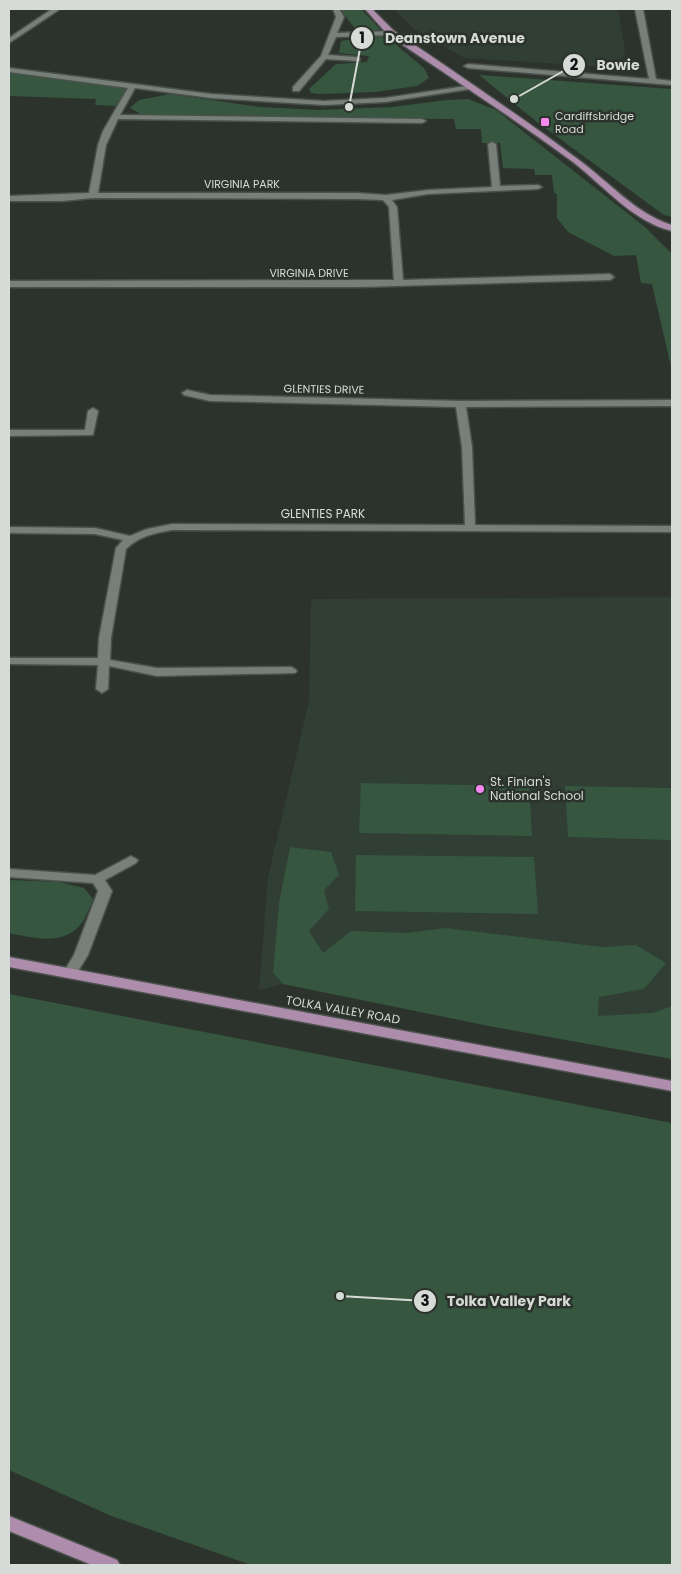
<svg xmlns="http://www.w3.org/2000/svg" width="681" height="1574" viewBox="0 0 681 1574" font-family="Poppins,sans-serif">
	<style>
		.built { fill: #303e34 }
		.green { fill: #36563f }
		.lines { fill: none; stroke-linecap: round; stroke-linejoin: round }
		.minor-casing { stroke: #4a514c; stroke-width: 3 }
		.major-casing { stroke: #4a514c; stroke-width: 3 }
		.minor { fill: #777f79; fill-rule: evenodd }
		.major { fill: #ae8cab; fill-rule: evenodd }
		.poi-dot { fill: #f589ef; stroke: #2c332d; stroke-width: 2 }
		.labels { text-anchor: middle; stroke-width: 5; stroke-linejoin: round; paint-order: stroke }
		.far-poi-label { font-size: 11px; fill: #d6dbd7; stroke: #2c332d; text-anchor: start }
		.far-street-label { font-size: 11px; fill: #d6dbd7; stroke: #2c332d }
		.street-label { font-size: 12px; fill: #d6dbd7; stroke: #2c332d }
		.poi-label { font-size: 12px; fill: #d6dbd7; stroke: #2c332d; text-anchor: start }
		.leader { fill: none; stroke: #d6dbd7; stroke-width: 2 }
		.callout-dot { fill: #d6dbd7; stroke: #2c332d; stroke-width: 2 }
		.mark-label { font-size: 15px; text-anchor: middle; font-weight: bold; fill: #111 }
		.callout-label { font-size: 14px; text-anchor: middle; font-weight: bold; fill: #d6dbd7; stroke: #2c332d; stroke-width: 5; stroke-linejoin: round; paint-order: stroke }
	</style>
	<rect width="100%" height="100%" fill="#2c332d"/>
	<!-- built -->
	<g class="built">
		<polygon points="394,9 618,9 625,51 623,58 611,63 594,66 464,58 413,28"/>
		<polygon points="672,597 672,1059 489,1026 283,984 259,990 268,877 309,701 311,599"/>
	</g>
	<!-- green -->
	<g class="green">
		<polygon points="340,9 361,9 380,29 367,32 357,31"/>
		<polygon points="373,36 388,38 424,68 429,78 417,86 375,92 319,94 311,93 309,89 336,64 367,62 369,56 339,53 341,41"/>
		<polygon points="9,71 131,87 119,106 95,105 96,99 9,96"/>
		<polygon points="479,75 672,89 672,217 664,215 537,122"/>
		<polygon points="170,94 260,107 318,110 392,107 447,100 468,99 496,110 645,227 672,254 672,371 652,284 641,283 636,255 614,256 568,232 557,218 557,194 554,193 552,175 535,175 534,169 503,168 500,143 482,143 481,129 456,129 454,119 146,117 130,108 139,100"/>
		<polygon points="361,783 529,786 532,836 359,833"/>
		<polygon points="565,786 672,788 672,840 568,837"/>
		<polygon points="290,847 331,852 339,875 324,890 329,909 309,931 323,953 351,931 406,933 446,928 602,947 636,945 666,963 644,989 599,997 598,1016 653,1013 672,1006 672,1059 489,1026 283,984 273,972 279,903"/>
		<polygon points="356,855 534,857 538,914 355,911"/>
		<path d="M 9,880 L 59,882 L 84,888 L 93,899 C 90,907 86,917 81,924 C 64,946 33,938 9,933 Z"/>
		<polygon points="9,994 672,1123 672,1565 251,1565 109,1515 9,1470"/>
	</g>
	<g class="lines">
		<defs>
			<g id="minor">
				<polygon points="52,9 60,9 9,43 9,38"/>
				<polygon points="333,9 339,9 344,17 337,33 391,31 395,33 391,35 336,37 328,55 356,57 360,59 359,61 326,59 299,91 293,91 293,87 321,56 336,17"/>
				<polygon points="635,9 643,9 656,79 672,81 672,85 468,68 464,66 468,64 649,79"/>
				<polygon points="9,68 211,94 324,101 385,98 473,85 473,89 470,89 385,102 324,105 211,98 135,88 120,115 422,119 426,121 422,123 118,119 106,145 98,193 357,193 386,195 428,190 492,187 488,144 492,142 496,144 500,186 538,185 542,187 538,189 428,194 392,200 397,207 403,280 610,274 614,277 610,280 360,287 9,287 9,281 394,280 389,207 383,200 357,199 93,198 62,201 9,201 9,196 89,193 98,145 103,131 128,88 9,72"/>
				<path d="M 187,390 L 210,395 L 461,401 L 672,400 L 672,406 L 466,407 L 472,447 L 475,525 L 672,526 L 672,532 L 172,530 C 155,533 139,536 126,549 L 111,638 L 110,660 L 157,668 L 291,667 L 295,669 L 297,671 L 295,673 L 157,676 L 109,666 L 108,689 L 102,693 L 96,689 L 98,665 L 9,664 L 9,658 L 98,658 L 99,638 L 116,548 L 123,540 L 95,534 L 9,533 L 9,527 L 95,528 L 130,536 L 147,529 L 172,524 L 465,525 L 462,447 L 456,407 L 210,401 L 184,395 L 182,393 Z"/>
				<polygon points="93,408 98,411 93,435 9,436 9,430 85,430 88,411"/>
				<polygon points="131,856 138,860 136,863 105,880 112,891 88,955 75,976 65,976 63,973 74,955 98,891 93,883 9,877 9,869 95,875"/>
			</g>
			<g id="major">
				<path d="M 365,9 L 372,9 L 394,31 C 456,73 519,115 579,160 C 609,182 636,214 672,225 L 672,231 C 633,222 604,186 573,162 C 513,118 450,77 388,35 Z"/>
				<polygon points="9,957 672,1081 672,1091 9,967"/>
				<polygon points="9,1516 117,1560 120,1565 92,1565 9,1531"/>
			</g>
		</defs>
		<!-- minor casing -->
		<use href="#minor" class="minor-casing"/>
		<!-- major casing -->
		<use href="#major" class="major-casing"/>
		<!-- minor -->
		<use href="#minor" class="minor"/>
		<!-- major -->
		<use href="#major" class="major"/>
	</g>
	<!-- markers -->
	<g class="poi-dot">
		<rect x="540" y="117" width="10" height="10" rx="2.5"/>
		<circle cx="480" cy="789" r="5"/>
	</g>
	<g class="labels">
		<!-- far-poi labels -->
		<g class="far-poi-label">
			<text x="555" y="120">Cardiffsbridge<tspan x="555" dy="13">Road</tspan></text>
		</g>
		<!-- far-street labels -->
		<g class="far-street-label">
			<text x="242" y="188">VIRGINIA PARK</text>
			<text x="309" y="277">VIRGINIA DRIVE</text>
			<text transform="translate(324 389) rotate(1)" y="4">GLENTIES DRIVE</text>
		</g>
		<!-- street labels -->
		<g class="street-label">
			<text x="323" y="518">GLENTIES PARK</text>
			<text transform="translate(343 1010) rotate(10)" y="4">TOLKA VALLEY ROAD</text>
		</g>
		<!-- poi labels -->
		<g class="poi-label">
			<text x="490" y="786">St. Finian's<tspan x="490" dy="14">National School</tspan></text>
		</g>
	</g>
	<!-- callouts -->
	<path class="leader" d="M349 107L362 38M514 99L574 65M340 1296L425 1301"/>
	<g class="callout-dot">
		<circle cx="349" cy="107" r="5"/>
		<circle cx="514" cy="99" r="5"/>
		<circle cx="340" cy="1296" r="5"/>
		<circle cx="362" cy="38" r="12"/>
		<circle cx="574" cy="65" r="12"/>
		<circle cx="425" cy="1301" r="12"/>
	</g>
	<g class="mark-label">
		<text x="362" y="43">1</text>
		<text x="574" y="70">2</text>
		<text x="425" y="1306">3</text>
	</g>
	<g class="callout-label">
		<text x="455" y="43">Deanstown Avenue</text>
		<text x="618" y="70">Bowie</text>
		<text x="509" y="1306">Tolka Valley Park</text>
	</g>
	<!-- border -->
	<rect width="681" height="1574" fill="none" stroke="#d6dbd7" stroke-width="20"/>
</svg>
